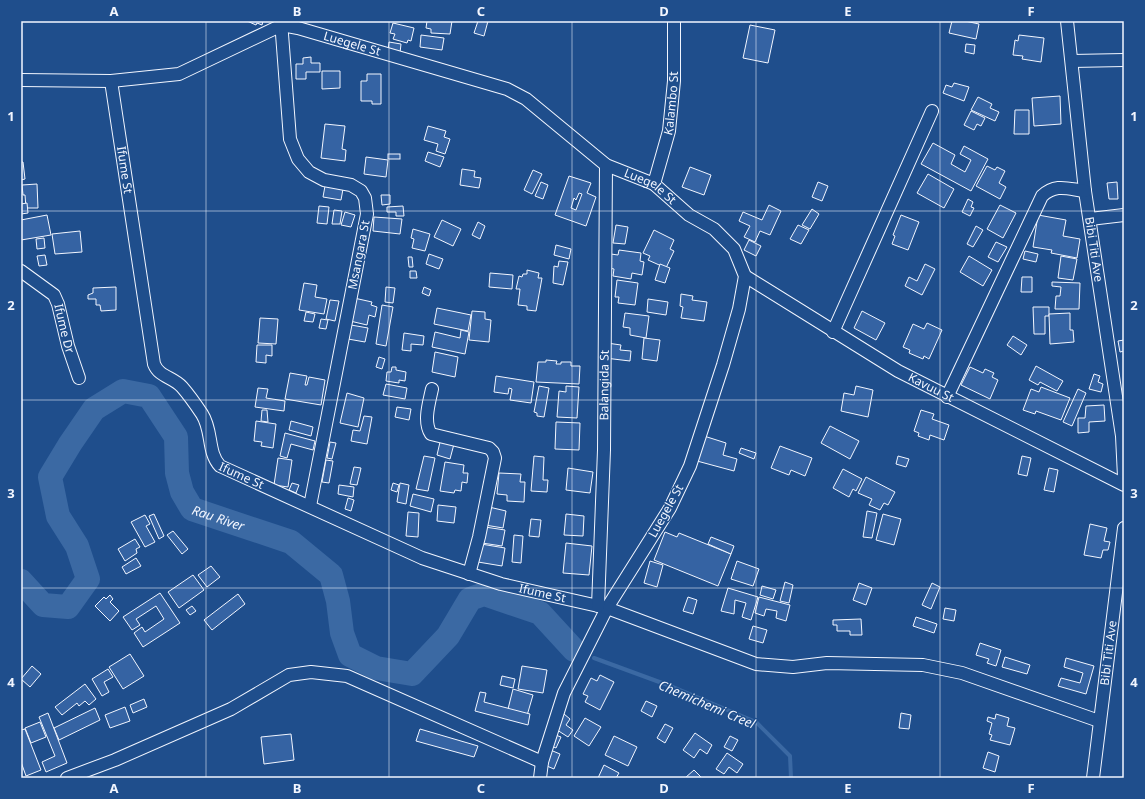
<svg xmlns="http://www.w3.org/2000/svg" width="1145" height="799" viewBox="0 0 1145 799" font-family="'Noto Sans',sans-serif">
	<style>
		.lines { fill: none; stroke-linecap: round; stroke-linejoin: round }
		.stream { stroke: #3b69a3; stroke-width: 4 }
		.river { stroke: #3b69a3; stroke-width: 24 }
		.building { fill: #3563a3; stroke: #f2f6ff; fill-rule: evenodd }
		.minor-casing { stroke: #f2f6ff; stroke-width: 14 }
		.minor { stroke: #1f4e8c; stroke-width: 12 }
		.grid { fill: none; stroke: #f2f6ff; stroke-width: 1; stroke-opacity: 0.55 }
		.labels { text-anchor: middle; stroke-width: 3; stroke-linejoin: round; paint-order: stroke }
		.street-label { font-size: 12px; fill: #f2f6ff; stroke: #1f4e8c }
		.water-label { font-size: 13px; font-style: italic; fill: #f2f6ff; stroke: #1f4e8c }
		.neatline { fill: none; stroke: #f2f6ff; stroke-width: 1.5 }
		.grid-label { font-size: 13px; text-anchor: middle; font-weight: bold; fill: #f2f6ff }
	</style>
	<rect width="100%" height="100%" fill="#1f4e8c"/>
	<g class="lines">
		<!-- stream -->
		<polyline class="stream" points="594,658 673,687 756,722 790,756 791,778"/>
		<!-- river -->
		<path class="river" id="s1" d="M 21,581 L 43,605 L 68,607 L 88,579 L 77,546 L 58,516 L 50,477 L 70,444 L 94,409 L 123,391 L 149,396 L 176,437 L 177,473 L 182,492 L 192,509 L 291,542 L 331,575 L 338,601 L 342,633 L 350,655 L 376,668 L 412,674 L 448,636 L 470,599 L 484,594 L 540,613 L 574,650"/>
	</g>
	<!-- building -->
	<g class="building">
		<polygon points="247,21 263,21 262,25 257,23 256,25"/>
		<polygon points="427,21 452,21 450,34 431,33 431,29 426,28"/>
		<polygon points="478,21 488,21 484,36 474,33"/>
		<polygon points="952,21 965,21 979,24 976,39 949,33"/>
		<polygon points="393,23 414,28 411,41 408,40 407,43 393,39 395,34 390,33"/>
		<polygon points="750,25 775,30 768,63 743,58"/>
		<polygon points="421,35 444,38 442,50 420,47"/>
		<polygon points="1019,35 1044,38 1041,62 1022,59 1023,56 1013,55 1015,40 1018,41"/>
		<polygon points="389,42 401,44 400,53 388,52"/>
		<polygon points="966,44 975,45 974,54 965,52"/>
		<polygon points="311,57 311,63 320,63 320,72 306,72 306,79 296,79 296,64 303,64 303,58"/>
		<polygon points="322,71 340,71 340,88 322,89"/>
		<polygon points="367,74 381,74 381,104 372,104 372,101 361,101 361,81 367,81"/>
		<polygon points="954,83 969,87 964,101 943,93 946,85 952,87"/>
		<polygon points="1060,96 1061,124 1034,126 1032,98"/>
		<polygon points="978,97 992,104 990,108 999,112 995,121 971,110"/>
		<polygon points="1015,110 1029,110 1029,134 1014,134"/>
		<polygon points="971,111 985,118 981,126 977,124 974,130 964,125"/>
		<polygon points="325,124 345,126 342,149 346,150 345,161 321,158"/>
		<polygon points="428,126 446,131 444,137 450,139 445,154 436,151 438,144 424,140"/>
		<polygon points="933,143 955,155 951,164 965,172 971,160 960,154 964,146 988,159 971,191 921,164"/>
		<polygon points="428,152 444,157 440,167 425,161"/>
		<rect x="388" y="154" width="12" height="5"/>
		<polygon points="366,157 388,160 386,177 364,174"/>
		<polygon points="21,162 23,162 25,179 21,180"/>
		<polygon points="987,166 995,170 997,167 1005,171 999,183 1006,187 1000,199 976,186"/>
		<polygon points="690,167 711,175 704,195 682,187"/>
		<polygon points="462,169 475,171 474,177 481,178 479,188 460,185"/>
		<polygon points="533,170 542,174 532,194 524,190"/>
		<polygon points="928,174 954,189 944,208 917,193"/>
		<path d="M 569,176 L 591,183 L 587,193 L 596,197 L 586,226 L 555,215 ZM 579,193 L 582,194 L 576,210 L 571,208 L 574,198 L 576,200 Z"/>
		<polygon points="541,182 548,185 543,199 535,196"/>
		<polygon points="818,182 828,186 822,201 812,197"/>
		<polygon points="1117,182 1118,199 1109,199 1107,183"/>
		<polygon points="37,184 38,208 26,208 25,195 23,195 22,185"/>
		<polygon points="325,186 343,189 341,200 323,197"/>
		<polygon points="381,195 390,195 390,204 382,205"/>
		<polygon points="968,199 973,202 971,207 974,208 970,216 962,212"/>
		<polygon points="27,203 28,213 21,214 21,204"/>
		<polygon points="769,205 781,211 770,235 760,231 755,242 744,237 750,226 739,221 743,212 762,220"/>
		<polygon points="1000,205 1016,213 1003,238 987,229"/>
		<polygon points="319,206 329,207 327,224 317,223"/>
		<polygon points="403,206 404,216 396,216 396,212 387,212 387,207"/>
		<polygon points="812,209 819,214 810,229 802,225"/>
		<polygon points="334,210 342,211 340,224 332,224"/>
		<polygon points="345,212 355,215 351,227 341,225"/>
		<polygon points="47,215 51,235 21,240 21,220"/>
		<polygon points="901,215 919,222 908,250 892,244 895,236 893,235"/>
		<polygon points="1038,215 1066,220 1063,236 1080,239 1077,258 1051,253 1052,250 1033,247"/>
		<polygon points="374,217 402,219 400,234 373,231"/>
		<polygon points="442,220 461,229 453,246 434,237"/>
		<polygon points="478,222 485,226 480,239 472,235"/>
		<polygon points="616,225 628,227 625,244 613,243"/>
		<polygon points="798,225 809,230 801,244 790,239"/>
		<polygon points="976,226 983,230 973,247 967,244"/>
		<polygon points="413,229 430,234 425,251 412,248 414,239 411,238"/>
		<polygon points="654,230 674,240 670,249 674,251 666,268 648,260 650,256 643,253"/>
		<polygon points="80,231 82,252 55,254 52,234"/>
		<polygon points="44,238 45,248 37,249 36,239"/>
		<polygon points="749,240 761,246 756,256 744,250"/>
		<polygon points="996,242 1007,247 998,262 988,257"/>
		<polygon points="556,245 571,249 569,259 554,255"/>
		<polygon points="619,250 641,253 640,261 644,262 642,275 632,273 631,279 613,276 614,269 609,268 611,254 618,255"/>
		<polygon points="1025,251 1038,254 1036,262 1023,259"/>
		<polygon points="429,254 443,259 439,269 426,264"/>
		<polygon points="45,255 47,265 39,266 37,256"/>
		<polygon points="969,256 992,270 983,286 960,272"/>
		<polygon points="1061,256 1077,259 1073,280 1058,278"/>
		<polygon points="408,257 412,257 413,267 409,267"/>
		<polygon points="559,261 568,262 563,285 553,283 554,266 558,267"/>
		<polygon points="660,264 670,268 665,283 655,280"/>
		<polygon points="925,264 935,269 922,295 905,286 909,277 917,281"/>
		<polygon points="527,270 539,273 538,278 542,278 536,311 527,310 527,306 518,305 520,289 516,289 519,276 522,277 523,274 527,274"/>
		<polygon points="410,271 416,271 417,278 410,278"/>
		<polygon points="490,273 513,275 512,289 489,287"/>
		<polygon points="1022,277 1032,277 1032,292 1021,292"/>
		<polygon points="617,280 638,283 635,305 618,303 619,297 615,297"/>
		<polygon points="1052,282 1080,283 1079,309 1055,309 1056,296 1060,296 1061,287 1052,286"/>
		<polygon points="304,283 317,285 315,297 327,299 324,314 299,310"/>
		<polygon points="116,287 116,310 101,311 100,305 96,305 96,299 88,299 88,295 93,293 93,288"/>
		<polygon points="386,287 395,288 393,303 385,302"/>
		<polygon points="424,287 431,290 429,296 422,293"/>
		<polygon points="681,294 693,296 692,300 707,302 704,321 681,318 683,307 680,306"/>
		<polygon points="354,298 372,302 371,305 377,307 375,317 369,315 367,325 350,321"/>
		<polygon points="648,299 668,302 666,315 647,312"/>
		<polygon points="330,300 339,301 335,321 326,319"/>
		<polygon points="382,305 393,307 386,346 376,344"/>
		<polygon points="1033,307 1049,307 1049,316 1045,316 1045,334 1034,334"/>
		<polygon points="437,308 471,315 468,331 434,324"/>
		<polygon points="472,311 485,312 485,319 491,320 489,342 469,340"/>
		<polygon points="862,311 885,323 876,340 854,328"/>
		<polygon points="306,312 315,314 313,322 304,321"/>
		<polygon points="625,313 649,316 646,338 630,335 630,328 623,327"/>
		<polygon points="1070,313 1070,330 1073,330 1074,342 1050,344 1049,314"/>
		<polygon points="260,318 278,319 276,344 258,343"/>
		<polygon points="321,319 328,320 326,329 319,328"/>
		<polygon points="927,323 942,330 929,359 924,356 923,359 909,353 910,350 903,347 913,324 924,329"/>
		<polygon points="351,325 368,328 365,342 348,339"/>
		<polygon points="461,330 469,332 465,354 432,347 435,332 460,338"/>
		<polygon points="404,333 424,336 423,345 411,344 411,351 402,350"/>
		<polygon points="1013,336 1027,345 1021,355 1007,345"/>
		<polygon points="644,338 660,340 657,361 642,359"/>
		<polygon points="1124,340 1124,351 1120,352 1118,341"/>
		<polygon points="607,343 621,345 620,350 631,351 630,361 605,358"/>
		<polygon points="257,345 272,345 272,356 266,355 266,363 256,362"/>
		<polygon points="435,352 458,357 455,377 432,372"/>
		<polygon points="379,357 385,359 382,369 376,367"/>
		<polygon points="546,360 557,361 556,364 561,364 561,362 571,362 571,366 580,366 579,384 536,382 538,362 546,362"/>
		<polygon points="1036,366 1063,381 1057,391 1040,382 1038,385 1029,380"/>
		<polygon points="392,367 396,367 396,370 406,372 405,381 399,380 399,383 386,381 387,372 391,372"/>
		<polygon points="970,367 983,373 985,369 994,373 992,377 998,380 990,399 961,385"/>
		<polygon points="290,373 307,376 305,385 307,385 309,377 325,380 321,405 285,399"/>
		<polygon points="1094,374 1100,376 1098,382 1103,384 1101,392 1089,389"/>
		<polygon points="496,376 534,382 531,403 510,400 512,389 509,388 508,394 494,392"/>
		<polygon points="386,384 407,388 405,399 383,395"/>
		<polygon points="539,386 549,388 544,417 537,416 537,413 534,412"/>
		<polygon points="566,386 579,387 577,418 557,417 559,391 566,392"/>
		<polygon points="856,386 873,390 868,417 841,411 844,393 854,395"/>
		<polygon points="1041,387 1070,398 1061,420 1036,411 1035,414 1023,410 1031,389 1039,392"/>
		<polygon points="258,388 268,389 266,398 285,401 284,411 255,407"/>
		<polygon points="1078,389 1086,393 1072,426 1063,422"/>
		<polygon points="347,393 364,398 358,427 340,423"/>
		<polygon points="1104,405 1105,421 1089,422 1089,432 1078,433 1078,418 1085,418 1086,406"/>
		<polygon points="397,407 411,409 409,420 395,417"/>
		<polygon points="262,410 267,410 268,422 261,421"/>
		<polygon points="921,410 934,414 932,419 949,425 944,440 930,435 929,440 918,436 919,433 914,431"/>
		<polygon points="364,416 372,417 367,444 351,441 353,430 360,431"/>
		<polygon points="256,421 276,424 273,448 261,446 262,442 254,441"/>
		<polygon points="291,421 313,427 311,436 289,430"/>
		<polygon points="556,422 580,423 579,450 555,449"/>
		<polygon points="830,426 859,441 850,459 821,443"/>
		<polygon points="285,433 315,441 313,450 291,444 287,458 280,456"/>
		<polygon points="704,436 726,443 723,455 737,459 734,471 697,461"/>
		<polygon points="330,442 336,443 332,459 327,458"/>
		<polygon points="440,442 454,444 450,459 437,455"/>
		<polygon points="780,446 812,458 805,476 791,470 789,475 771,468"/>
		<polygon points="741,448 756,453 754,459 739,453"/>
		<polygon points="424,456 435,458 428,491 416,489"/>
		<polygon points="534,456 544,457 543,480 548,480 547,492 531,491"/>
		<polygon points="898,456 909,459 906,467 896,464"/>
		<polygon points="1022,456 1031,458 1027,476 1018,474"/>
		<polygon points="278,458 292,460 288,487 274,485"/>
		<polygon points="326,460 333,461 329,483 322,482"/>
		<polygon points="445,462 464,465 463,473 468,473 467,483 462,482 461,491 455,490 454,493 440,491"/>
		<polygon points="354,467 361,468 357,485 350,484"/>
		<polygon points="568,468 593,472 590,493 566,490"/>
		<polygon points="1049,468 1058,470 1054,492 1044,490"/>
		<polygon points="843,469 862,479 856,491 853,489 849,497 833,488"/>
		<polygon points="499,473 521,474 520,482 525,482 524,502 507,501 507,495 497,494"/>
		<polygon points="866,477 895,492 888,505 884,503 880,510 869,505 872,499 858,493"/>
		<polygon points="292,483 299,485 296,493 289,490"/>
		<polygon points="393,483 399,485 397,492 391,490"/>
		<polygon points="400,483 409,485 406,504 397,502"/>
		<polygon points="339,485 354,487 353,497 338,494"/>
		<polygon points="413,494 434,499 431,512 410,506"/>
		<polygon points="348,498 354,500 351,511 345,509"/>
		<polygon points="438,505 456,507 454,523 437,521"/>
		<polygon points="489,507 506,511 503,528 485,525"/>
		<polygon points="867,511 877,513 872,538 863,537"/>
		<polygon points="408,512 419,513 418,537 406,536"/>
		<polygon points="154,514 164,536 159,539 149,516"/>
		<polygon points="566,514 584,516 583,536 564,535"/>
		<polygon points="883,514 901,519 894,545 876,540"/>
		<polygon points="145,515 150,524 146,526 155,542 145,547 131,522"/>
		<polygon points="531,519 541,520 539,537 529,536"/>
		<polygon points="1090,524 1107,528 1104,541 1110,542 1108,550 1103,550 1101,558 1084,555"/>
		<polygon points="485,527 505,530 502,546 482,543"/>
		<polygon points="173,531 188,549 182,554 167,535"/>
		<polygon points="665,532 677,537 679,533 731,554 718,586 654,560"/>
		<polygon points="514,535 523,536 521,563 512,562"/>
		<polygon points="711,537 734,546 731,554 708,544"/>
		<polygon points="135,539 140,547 136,549 137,553 125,561 118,549"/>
		<polygon points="566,543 592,546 589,575 563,573"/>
		<polygon points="481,544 505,548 502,566 478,562"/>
		<polygon points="136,558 141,566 126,574 122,567"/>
		<polygon points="650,561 663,565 657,587 644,583"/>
		<polygon points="737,561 759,569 753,586 731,579"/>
		<polygon points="211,566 220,577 207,587 198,575"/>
		<polygon points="193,575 204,590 179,608 168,592"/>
		<polygon points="785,582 793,585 789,603 780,601"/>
		<polygon points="859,583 872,588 866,605 853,600"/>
		<polygon points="932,583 940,587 931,609 922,605"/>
		<polygon points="762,586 776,590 773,599 760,595"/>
		<polygon points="728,588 758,597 751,620 742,617 746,603 735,600 734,614 721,611"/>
		<polygon points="160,593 180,623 143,647 134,633 142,627 145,632 164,619 156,606 136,619 140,625 132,630 123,617"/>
		<polygon points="238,594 245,604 212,630 204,620"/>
		<polygon points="110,595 113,599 110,602 119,611 110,621 95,606 104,597 106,599"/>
		<polygon points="688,597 697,600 693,614 683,611"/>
		<polygon points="759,597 790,605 786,621 776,618 777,611 766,609 764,616 755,613"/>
		<polygon points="192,606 196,611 190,615 186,610"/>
		<polygon points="945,608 956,610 954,621 943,619"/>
		<polygon points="916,617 937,624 934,633 913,626"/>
		<polygon points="861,619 862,635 850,635 850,631 837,631 837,625 833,625 833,620"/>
		<polygon points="753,626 767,630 763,643 749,639"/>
		<polygon points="980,643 1001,650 996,666 987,663 989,659 976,655"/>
		<polygon points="130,654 144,676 123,689 109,667"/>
		<polygon points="1005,657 1030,665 1027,674 1002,667"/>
		<polygon points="1066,658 1094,666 1086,694 1058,686 1061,678 1080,683 1083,673 1064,667"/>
		<polygon points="32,666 41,674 30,687 21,679"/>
		<polygon points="522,666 547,670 543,693 518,689"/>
		<polygon points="108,669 113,677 104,682 109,692 102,696 92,679"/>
		<polygon points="600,675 614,682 600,710 585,702 588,696 583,694 591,678 597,681"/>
		<polygon points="502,676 515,679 513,688 500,685"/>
		<polygon points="85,684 96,699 89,705 85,701 79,706 77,703 62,715 55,707"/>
		<polygon points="513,689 533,695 526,719 507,713"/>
		<polygon points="480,692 486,693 484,702 530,714 528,725 475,711"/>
		<polygon points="144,699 147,707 133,713 130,705"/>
		<polygon points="646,701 657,706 652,717 641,711"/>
		<polygon points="125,707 130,721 110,728 105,715"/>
		<polygon points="95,708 100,720 59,740 54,728"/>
		<polygon points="48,713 67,763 46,772 42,762 55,756 39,717"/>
		<polygon points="901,713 911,715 909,729 899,728"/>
		<polygon points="564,714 570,719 566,725 573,730 568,737 554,728"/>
		<polygon points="996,714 1009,718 1007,726 1015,728 1010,745 990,740 992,735 989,734 992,723 987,721 988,717 995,719"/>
		<polygon points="585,718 601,727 589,746 574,736"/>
		<polygon points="40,722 46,737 31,743 25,728"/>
		<polygon points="665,724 673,728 665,743 657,738"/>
		<polygon points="25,729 41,770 26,776 21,762 21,730"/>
		<polygon points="420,729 478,746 474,757 416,741"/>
		<polygon points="695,733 712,745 707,754 700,749 694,758 683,750"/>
		<polygon points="291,734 294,760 264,764 261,737"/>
		<polygon points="553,734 561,737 556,748 549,745"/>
		<polygon points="614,736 637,747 628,766 605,755"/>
		<polygon points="730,736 738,740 732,751 724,747"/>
		<polygon points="548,749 560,754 554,769 542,764"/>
		<polygon points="988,752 999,756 995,772 983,768"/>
		<polygon points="727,753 743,764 737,773 729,767 724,774 716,769"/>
		<polygon points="604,765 619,773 616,778 598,778"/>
		<polygon points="694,770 702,778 685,778"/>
	</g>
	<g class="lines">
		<defs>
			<g id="minor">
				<polyline points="281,21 290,139 298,159 309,172 324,180 351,185 361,191 365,198 367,214 310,506"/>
				<path id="s2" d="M 1067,21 L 1085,191 L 1122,436 L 1124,477"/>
				<polyline points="1072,61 1124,60"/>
				<path id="s3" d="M 21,80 L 111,81 L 179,74 L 282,25 L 298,28 L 507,89 L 526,99 L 606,165 L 654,184 L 689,215 L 714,229 L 734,249 L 745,276 L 739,309 L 723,365 L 690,466 L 670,508 L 607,608 L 564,693 L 542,762 L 540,778"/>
				<path id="s4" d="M 111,81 L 154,364 C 159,377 173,377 182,387 C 189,395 196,405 202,414 C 213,431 207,452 220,466 L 422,558 L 501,584 L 607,608 L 756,664 L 793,667 L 827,663 L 923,665 L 962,673 L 1099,721"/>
				<path id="s5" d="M 654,184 L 669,131 L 674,81 L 674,21"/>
				<polyline points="1090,219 1124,215"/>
				<path id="s6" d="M 21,271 L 54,295 L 58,304 L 68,346 L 79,378"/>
				<path id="s7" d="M 745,276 L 898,371 L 1124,485"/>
				<polyline points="833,332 932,111"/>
				<path d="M 432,389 C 429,403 423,422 431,434 L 489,448 L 493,452 L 495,458 L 479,537 L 469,574"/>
				<path d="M 947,397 L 1042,196 C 1056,183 1068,189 1085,191"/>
				<path id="s8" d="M 598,606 L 604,450 L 606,165"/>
				<polyline points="67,778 115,760 231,709 289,675 311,672 347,676 542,762"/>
				<path id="s9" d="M 1093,778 L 1124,528"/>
			</g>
		</defs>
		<!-- minor casing -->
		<use href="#minor" class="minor-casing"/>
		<!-- minor -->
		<use href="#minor" class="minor"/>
	</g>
	<!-- grid -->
	<path class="grid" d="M 206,21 L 206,778M 389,21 L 389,778M 572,21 L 572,778M 756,21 L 756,778M 940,21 L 940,778M 21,211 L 1124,211M 21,400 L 1124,400M 21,588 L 1124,588"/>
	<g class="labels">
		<!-- street labels -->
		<g class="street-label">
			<text dy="4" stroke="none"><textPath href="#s3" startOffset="345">Luegele St</textPath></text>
			<text dy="4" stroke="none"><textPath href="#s5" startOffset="83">Kalambo St</textPath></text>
			<text dy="4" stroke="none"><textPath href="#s4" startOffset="90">Ifume St</textPath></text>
			<text dy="4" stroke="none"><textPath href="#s3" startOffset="681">Luegele St</textPath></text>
			<text dy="4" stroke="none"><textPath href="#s2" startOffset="230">Bibi Titi Ave</textPath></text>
			<text transform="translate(359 255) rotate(-79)" y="4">Msangara St</text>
			<text dy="4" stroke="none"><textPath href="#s6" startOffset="76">Ifume Dr</textPath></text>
			<text dy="4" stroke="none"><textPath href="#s8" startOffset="221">Balangida St</textPath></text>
			<text dy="4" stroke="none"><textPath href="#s7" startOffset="217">Kavuu St</textPath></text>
			<text dy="4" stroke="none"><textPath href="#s4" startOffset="436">Ifume St</textPath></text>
			<text transform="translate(666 511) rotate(-61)" y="4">Luegele St</text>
			<text dy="4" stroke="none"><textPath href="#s4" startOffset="760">Ifume St</textPath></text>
			<text dy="4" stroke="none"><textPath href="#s9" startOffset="126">Bibi Titi Ave</textPath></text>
		</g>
		<!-- water labels -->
		<g class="water-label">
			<text dy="5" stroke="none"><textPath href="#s1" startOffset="496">Rau River</textPath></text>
			<text transform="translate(707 704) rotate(23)" y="5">Chemichemi Creel</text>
		</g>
	</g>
	<!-- border -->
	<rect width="1145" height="799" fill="none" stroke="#1f4e8c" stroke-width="44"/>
	<rect x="22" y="22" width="1101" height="755" class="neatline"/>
	<g class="grid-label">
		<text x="114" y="16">A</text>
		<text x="297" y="16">B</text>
		<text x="481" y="16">C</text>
		<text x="664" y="16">D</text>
		<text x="848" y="16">E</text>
		<text x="1031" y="16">F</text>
		<text x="11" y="121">1</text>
		<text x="1134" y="121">1</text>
		<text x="11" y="310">2</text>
		<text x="1134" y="310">2</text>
		<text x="11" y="498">3</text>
		<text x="1134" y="498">3</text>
		<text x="11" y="687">4</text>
		<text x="1134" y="687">4</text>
		<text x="114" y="793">A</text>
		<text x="297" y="793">B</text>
		<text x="481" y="793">C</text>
		<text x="664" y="793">D</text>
		<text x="848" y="793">E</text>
		<text x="1031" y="793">F</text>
	</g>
</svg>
